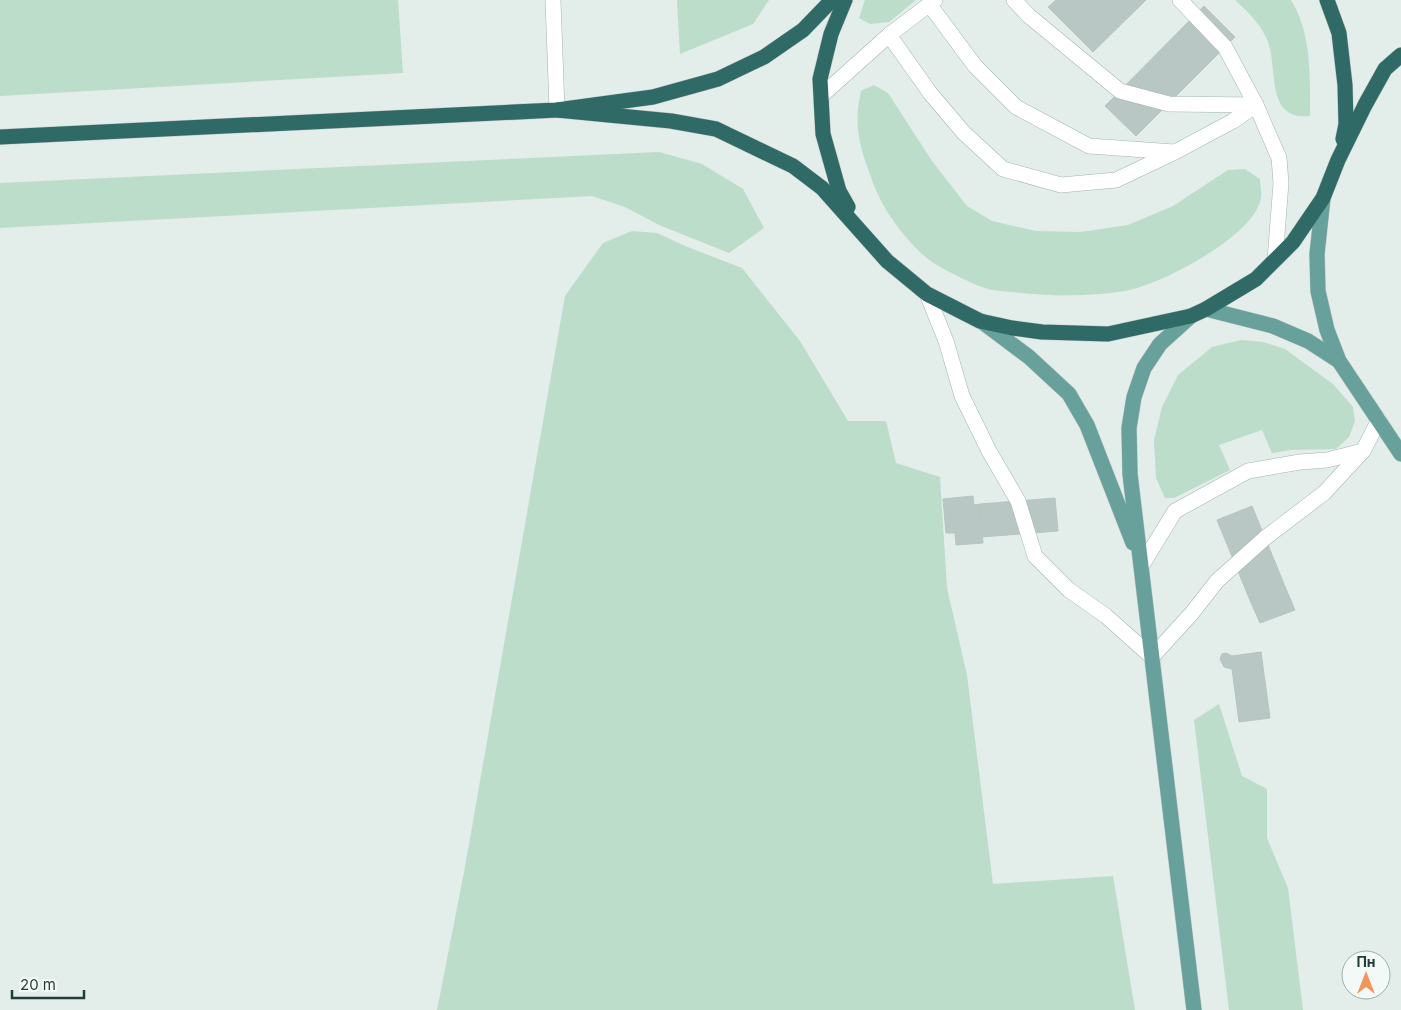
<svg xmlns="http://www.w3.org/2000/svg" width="1401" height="1010" viewBox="0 0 1401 1010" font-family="Inter,sans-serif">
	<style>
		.green { fill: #bcddca }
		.building { fill: #b8c7c3; stroke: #b5c6c2 }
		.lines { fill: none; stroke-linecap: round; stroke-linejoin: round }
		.minor-casing { stroke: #a6b5b2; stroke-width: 16 }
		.major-casing { stroke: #c1c9c8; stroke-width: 16 }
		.highway-casing { stroke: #c1c9c8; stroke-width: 16 }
		.minor { stroke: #fff; stroke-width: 15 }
		.major { stroke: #68a19b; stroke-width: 15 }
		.highway { stroke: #2f6a66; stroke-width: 15 }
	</style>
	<rect width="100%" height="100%" fill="#e3edea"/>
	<!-- green -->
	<g class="green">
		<polygon points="0,0 398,0 403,73 0,96"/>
		<polygon points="677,0 769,0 753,24 680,54"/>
		<polygon points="865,0 916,0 889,22 870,24 859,18"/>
		<path d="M 1235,0 L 1291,0 C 1312,34 1310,77 1310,116 C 1265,121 1278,68 1268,42 C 1262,25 1248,12 1235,0 Z"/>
		<path d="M 874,85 L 888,93 L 932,161 L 967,206 L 992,221 L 1036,231 L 1080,232 L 1128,225 L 1173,206 L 1228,170 L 1245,169 L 1260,179 C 1260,185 1262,192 1261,198 C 1255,236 1160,285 1125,291 C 1088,297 1048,296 1012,292 C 1003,291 993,291 985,288 C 972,284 938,267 928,259 C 904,239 882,209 872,180 C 860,147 853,127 861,91 Z"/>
		<polygon points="659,152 702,164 743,189 764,228 729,253 659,225 625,207 592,196 0,228 0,183"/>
		<polygon points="632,231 657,233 685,246 742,268 800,341 848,421 886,421 896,463 940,477 947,588 967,675 993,884 1113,876 1135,1010 437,1010 465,867 565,296 603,243"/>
		<polygon points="1241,340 1263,342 1285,349 1333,384 1353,407 1355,421 1349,437 1336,449 1291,450 1272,453 1262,430 1219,445 1230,470 1174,498 1165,498 1156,478 1154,440 1162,407 1178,375 1212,347"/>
		<polygon points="1219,704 1242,776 1267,789 1267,838 1288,888 1303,1010 1229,1010 1194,720"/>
	</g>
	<!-- building -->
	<g class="building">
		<polygon points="1056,0 1146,0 1093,52 1048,7"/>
		<polygon points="1204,6 1235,37 1136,136 1105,106"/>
		<polygon points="973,496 974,505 980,504 983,543 956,545 955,533 946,533 943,499"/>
		<polygon points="1055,498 1058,531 982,537 980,504"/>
		<polygon points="1252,506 1284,584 1249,598 1217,520"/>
		<polygon points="1284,584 1295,610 1260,623 1249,598"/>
		<polygon points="1261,652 1270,718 1239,722 1232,669 1224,667 1220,659 1222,654 1226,653 1232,656"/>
	</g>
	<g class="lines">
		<defs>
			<g id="minor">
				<polyline points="553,0 557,110"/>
				<polyline points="1014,0 1029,16 1120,91 1169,104 1256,105"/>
				<polyline points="1180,0 1225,47 1256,105 1279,158 1281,183 1275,260"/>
				<polyline points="929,4 975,66 1016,107 1089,146 1174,152"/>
				<polyline points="889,35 930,93 964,133 1003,169 1061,185 1116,180 1175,152 1233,121 1256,105"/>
				<polyline points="821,96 889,35 935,0"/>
				<polyline points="927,294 946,341 962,396 989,451 1018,501 1035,556 1069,590 1106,616 1152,657 1192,613 1217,581 1265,538 1324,493 1363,451 1379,420"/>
				<polyline points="1142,565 1175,511 1248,471 1300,462 1327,460 1363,451"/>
			</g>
			<g id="major">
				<polyline points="1323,198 1317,254 1318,291 1327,330 1339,361 1401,454"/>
				<polyline points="1206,309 1273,326 1308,341 1339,361"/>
				<polyline points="1191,316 1160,344 1144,368 1134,397 1129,428 1130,474 1194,1010"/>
				<polyline points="981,321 1029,357 1069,394 1087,425 1133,543"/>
			</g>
			<g id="highway">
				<polyline points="845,0 831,34 820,79 823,134 839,191 848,207"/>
				<polyline points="1327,0 1339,33 1345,85 1346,124 1343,139"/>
				<polyline points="557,110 671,121 716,129 793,166 822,188 887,261 927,294 980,321 1012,328 1042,332 1108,334 1191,316 1206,309 1256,279 1293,242 1323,198 1338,160 1365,105 1385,69 1401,55"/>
				<polyline points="0,137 557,110 653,97 718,79 764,57 803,30 832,0"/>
			</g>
		</defs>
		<!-- minor casing -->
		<use href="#minor" class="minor-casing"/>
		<!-- major casing -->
		<use href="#major" class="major-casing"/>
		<!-- highway casing -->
		<use href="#highway" class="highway-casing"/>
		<!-- minor -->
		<use href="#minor" class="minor"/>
		<!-- major -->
		<use href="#major" class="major"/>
		<!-- highway -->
		<use href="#highway" class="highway"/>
	</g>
	<!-- north arrow -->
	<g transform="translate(1366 975)"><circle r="24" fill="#f3f9f7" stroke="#a0aeab"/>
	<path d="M0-4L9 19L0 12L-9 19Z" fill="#f0965d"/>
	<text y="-8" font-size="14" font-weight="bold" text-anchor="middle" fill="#233e3a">Пн</text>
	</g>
	<!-- scale -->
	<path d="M12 990v8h72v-8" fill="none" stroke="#233e3a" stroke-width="2.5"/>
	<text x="20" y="990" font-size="15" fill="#233e3a" stroke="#f3f9f7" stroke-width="4" paint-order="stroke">20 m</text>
</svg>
